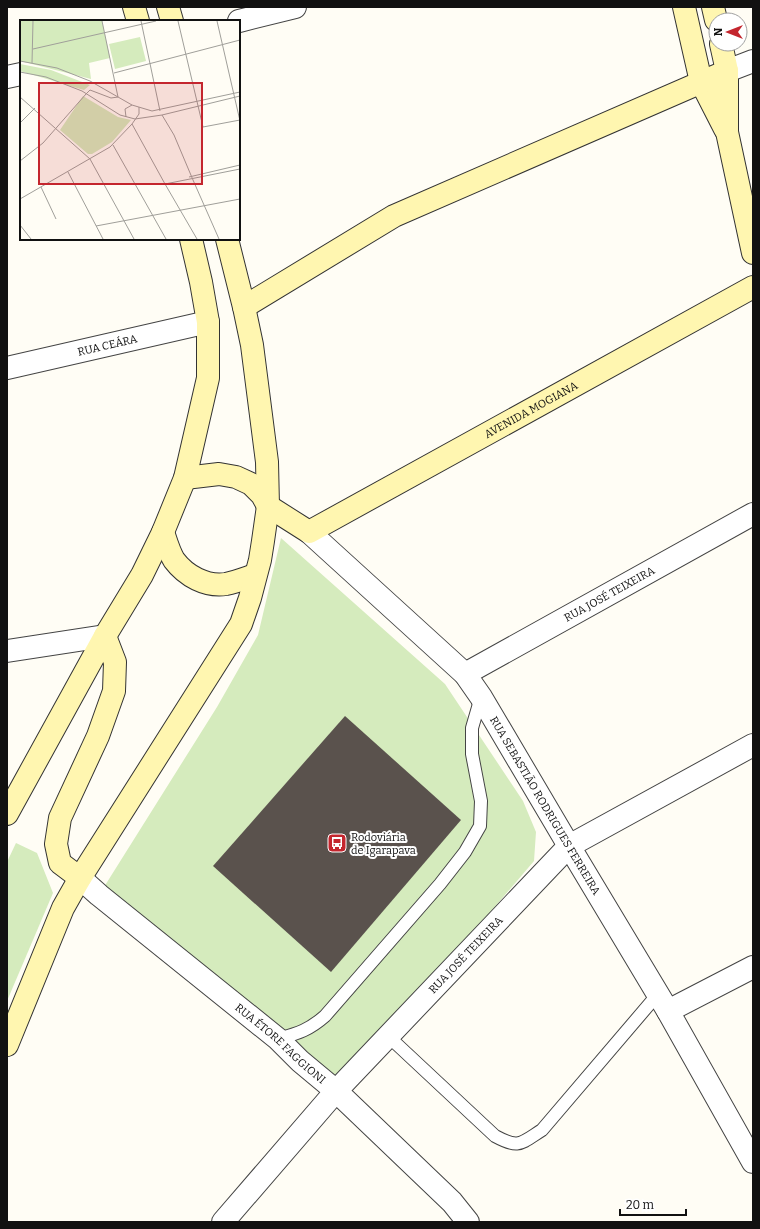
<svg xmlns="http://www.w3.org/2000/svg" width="760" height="1229" viewBox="0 0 760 1229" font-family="Bitter,serif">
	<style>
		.green { fill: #d5ebbd }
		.building { fill: #5a524d }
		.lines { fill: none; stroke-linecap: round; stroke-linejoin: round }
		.service-casing { stroke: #444; stroke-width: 14 }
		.minor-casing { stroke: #444; stroke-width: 24 }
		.tertiary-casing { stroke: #444; stroke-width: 24 }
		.secondary-casing { stroke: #333; stroke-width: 24 }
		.service { stroke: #fff; stroke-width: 12 }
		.minor { stroke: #fff; stroke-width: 22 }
		.tertiary { stroke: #fff; stroke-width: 22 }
		.secondary { stroke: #fff6b0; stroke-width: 22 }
		.labels { text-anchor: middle; stroke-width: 4; stroke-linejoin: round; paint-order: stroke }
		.street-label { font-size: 11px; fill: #111; stroke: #fff }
		.poi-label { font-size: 11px; fill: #111; stroke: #fff; text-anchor: start }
		.inset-road { fill: none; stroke: #a09f9a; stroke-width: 1 }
		.view { fill: #c4262e; fill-opacity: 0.15; stroke: #c4262e; stroke-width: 2 }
		.inset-edge { fill: none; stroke: #111; stroke-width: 2 }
	</style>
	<rect width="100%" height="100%" fill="#fffdf5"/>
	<!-- green -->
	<g class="green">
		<polygon points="281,538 445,684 523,801 536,832 534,861 352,1074 331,1074 99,895 217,707 258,635"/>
		<polygon points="16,843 37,853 53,893 7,1001 7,862"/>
	</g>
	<!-- building -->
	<polygon class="building" points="345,716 461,820 331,972 213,866"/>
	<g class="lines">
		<defs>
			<g id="service">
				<path d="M 388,1036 L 495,1136 C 519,1149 520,1144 542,1130 L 658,994"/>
				<path d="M 278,1039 C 299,1033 309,1030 325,1016 L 440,884 L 465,852 L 480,826 L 481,801 L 472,754 L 472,728 L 481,697"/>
			</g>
			<g id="minor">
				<polyline points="239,21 295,7"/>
				<polyline points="7,77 21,74"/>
				<path id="s1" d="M 7,368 L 208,322"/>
				<path id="s2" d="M 309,532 L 465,674 L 481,697 L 569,846 L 668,1011 L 753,1162"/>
				<polyline points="7,651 105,636"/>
				<path id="s3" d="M 465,674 L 753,514"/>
				<path id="s4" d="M 80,878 L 99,895 L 278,1039 L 300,1061 L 336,1091 L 452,1202 L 468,1222"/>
				<polyline points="668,1011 753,967"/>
				<path id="s5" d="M 223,1222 L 336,1091 L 569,846 L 753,745"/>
			</g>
			<polyline id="tertiary" points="727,71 753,61"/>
			<g id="secondary">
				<polyline points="134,7 138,21"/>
				<polyline points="168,7 172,21"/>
				<polyline points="684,7 701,82 725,129"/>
				<polyline points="713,7 716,20"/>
				<polyline points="721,44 727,71 727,132 753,253"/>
				<polyline points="244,307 394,216 727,71"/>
				<path id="s6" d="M 185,478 L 219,474 L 236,477 L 251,484 L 262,495 L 268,506 L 309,532 L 753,287"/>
				<path d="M 163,532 C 166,541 169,552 174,560 C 186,576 206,587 226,584 C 236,582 246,578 255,575"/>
				<polyline points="7,814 105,636 142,575 163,532 185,478 208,378 208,322 201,282 191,239"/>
				<polyline points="80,878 60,863 56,844 60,818 98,736 114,691 115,662 105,636"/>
				<polyline points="7,1045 63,908 80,878 241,624 250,598 260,560 263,541 268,506 267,462 252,345 244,307 227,239"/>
			</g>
		</defs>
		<!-- service casing -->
		<use href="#service" class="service-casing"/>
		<!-- minor casing -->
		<use href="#minor" class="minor-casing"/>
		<!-- tertiary casing -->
		<use href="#tertiary" class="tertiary-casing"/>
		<!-- secondary casing -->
		<use href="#secondary" class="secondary-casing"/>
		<!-- service -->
		<use href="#service" class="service"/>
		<!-- minor -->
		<use href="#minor" class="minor"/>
		<!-- tertiary -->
		<use href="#tertiary" class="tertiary"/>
		<!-- secondary -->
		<use href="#secondary" class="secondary"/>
	</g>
	<!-- icons -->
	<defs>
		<symbol id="bus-square" viewBox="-11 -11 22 22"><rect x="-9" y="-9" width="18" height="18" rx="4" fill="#c4262e" stroke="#fff"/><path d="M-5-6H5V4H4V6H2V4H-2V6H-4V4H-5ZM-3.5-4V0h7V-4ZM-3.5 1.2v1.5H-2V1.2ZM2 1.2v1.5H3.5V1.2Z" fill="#fff"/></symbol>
	</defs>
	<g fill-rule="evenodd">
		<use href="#bus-square" x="326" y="832" width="22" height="22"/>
	</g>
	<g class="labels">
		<!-- street labels -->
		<g class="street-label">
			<text dy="4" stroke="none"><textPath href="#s1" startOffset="103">RUA CEÁRA</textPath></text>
			<text dy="4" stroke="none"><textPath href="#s6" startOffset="398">AVENIDA MOGIANA</textPath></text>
			<text dy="4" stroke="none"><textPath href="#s3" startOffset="165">RUA JOSÉ TEIXEIRA</textPath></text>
			<text dy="4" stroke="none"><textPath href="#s2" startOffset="365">RUA SEBASTIÃO RODRIGUES FERREIRA</textPath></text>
			<text dy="4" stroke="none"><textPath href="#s5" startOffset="361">RUA JOSÉ TEIXEIRA</textPath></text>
			<text dy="4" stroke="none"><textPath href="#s4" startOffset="260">RUA ÉTORE FAGGIONI</textPath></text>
		</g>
		<!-- poi labels -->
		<g class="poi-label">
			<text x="351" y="841">Rodoviária<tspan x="351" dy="13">de Igarapava</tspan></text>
		</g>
	</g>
	<!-- overview -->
	<g transform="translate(20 20)">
		<rect width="220" height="220" fill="#fffdf5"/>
		<path d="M 0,1 L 82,1 L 90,38 L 69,43 L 71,59 L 0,41 ZM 120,17 L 126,41 L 95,49 L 89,24 ZM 0,44 L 31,50 L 70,65 L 64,70 L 0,51 ZM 63,76 L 98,97 L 111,100 L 92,122 L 72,134 L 68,134 L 40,110 Z" fill="#d5ebbd"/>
		<path class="inset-road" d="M 82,1 L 98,77M 121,1 L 140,91M 158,1 L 183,107 L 220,100M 197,1 L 220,101M 13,29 L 136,1M 0,41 L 37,48 L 70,61 L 112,85 L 132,91 L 220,72M 12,43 L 13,1M 0,52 L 26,57 L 62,71 L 100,95 L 115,99 L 142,95 L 220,76M 94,53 L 220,20M 66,74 L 70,70 L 91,78 L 98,77M 0,77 L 70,139 L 114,219M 119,87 L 119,94 L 112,104 L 145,164 L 220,149M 142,95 L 154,115 L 173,160M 106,97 L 105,89 L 112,85M 0,103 L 15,88M 93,125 L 146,219M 0,141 L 23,123 L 66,74M 48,152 L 83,219M 169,157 L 220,145M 173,160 L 199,219M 145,164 L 177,219M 21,167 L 36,199M 0,179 L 90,127 L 112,104M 0,205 L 11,219M 76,206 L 220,179"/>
		<path class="view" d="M 19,63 L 182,63 L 182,164 L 19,164 Z"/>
		<rect width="220" height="220" class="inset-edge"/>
	</g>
	<!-- border -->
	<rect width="760" height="1229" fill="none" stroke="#111111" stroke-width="16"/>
	<!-- north arrow -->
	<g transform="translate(728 32) rotate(270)"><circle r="19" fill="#ffffff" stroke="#a0a0a0"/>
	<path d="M0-3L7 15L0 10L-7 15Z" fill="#c4262e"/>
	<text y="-6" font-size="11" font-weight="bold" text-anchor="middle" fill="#111111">N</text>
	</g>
	<!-- scale -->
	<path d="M620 1209v6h66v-6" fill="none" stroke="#111111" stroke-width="2"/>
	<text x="626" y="1209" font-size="12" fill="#111111" stroke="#ffffff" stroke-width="3" paint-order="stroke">20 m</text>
</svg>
